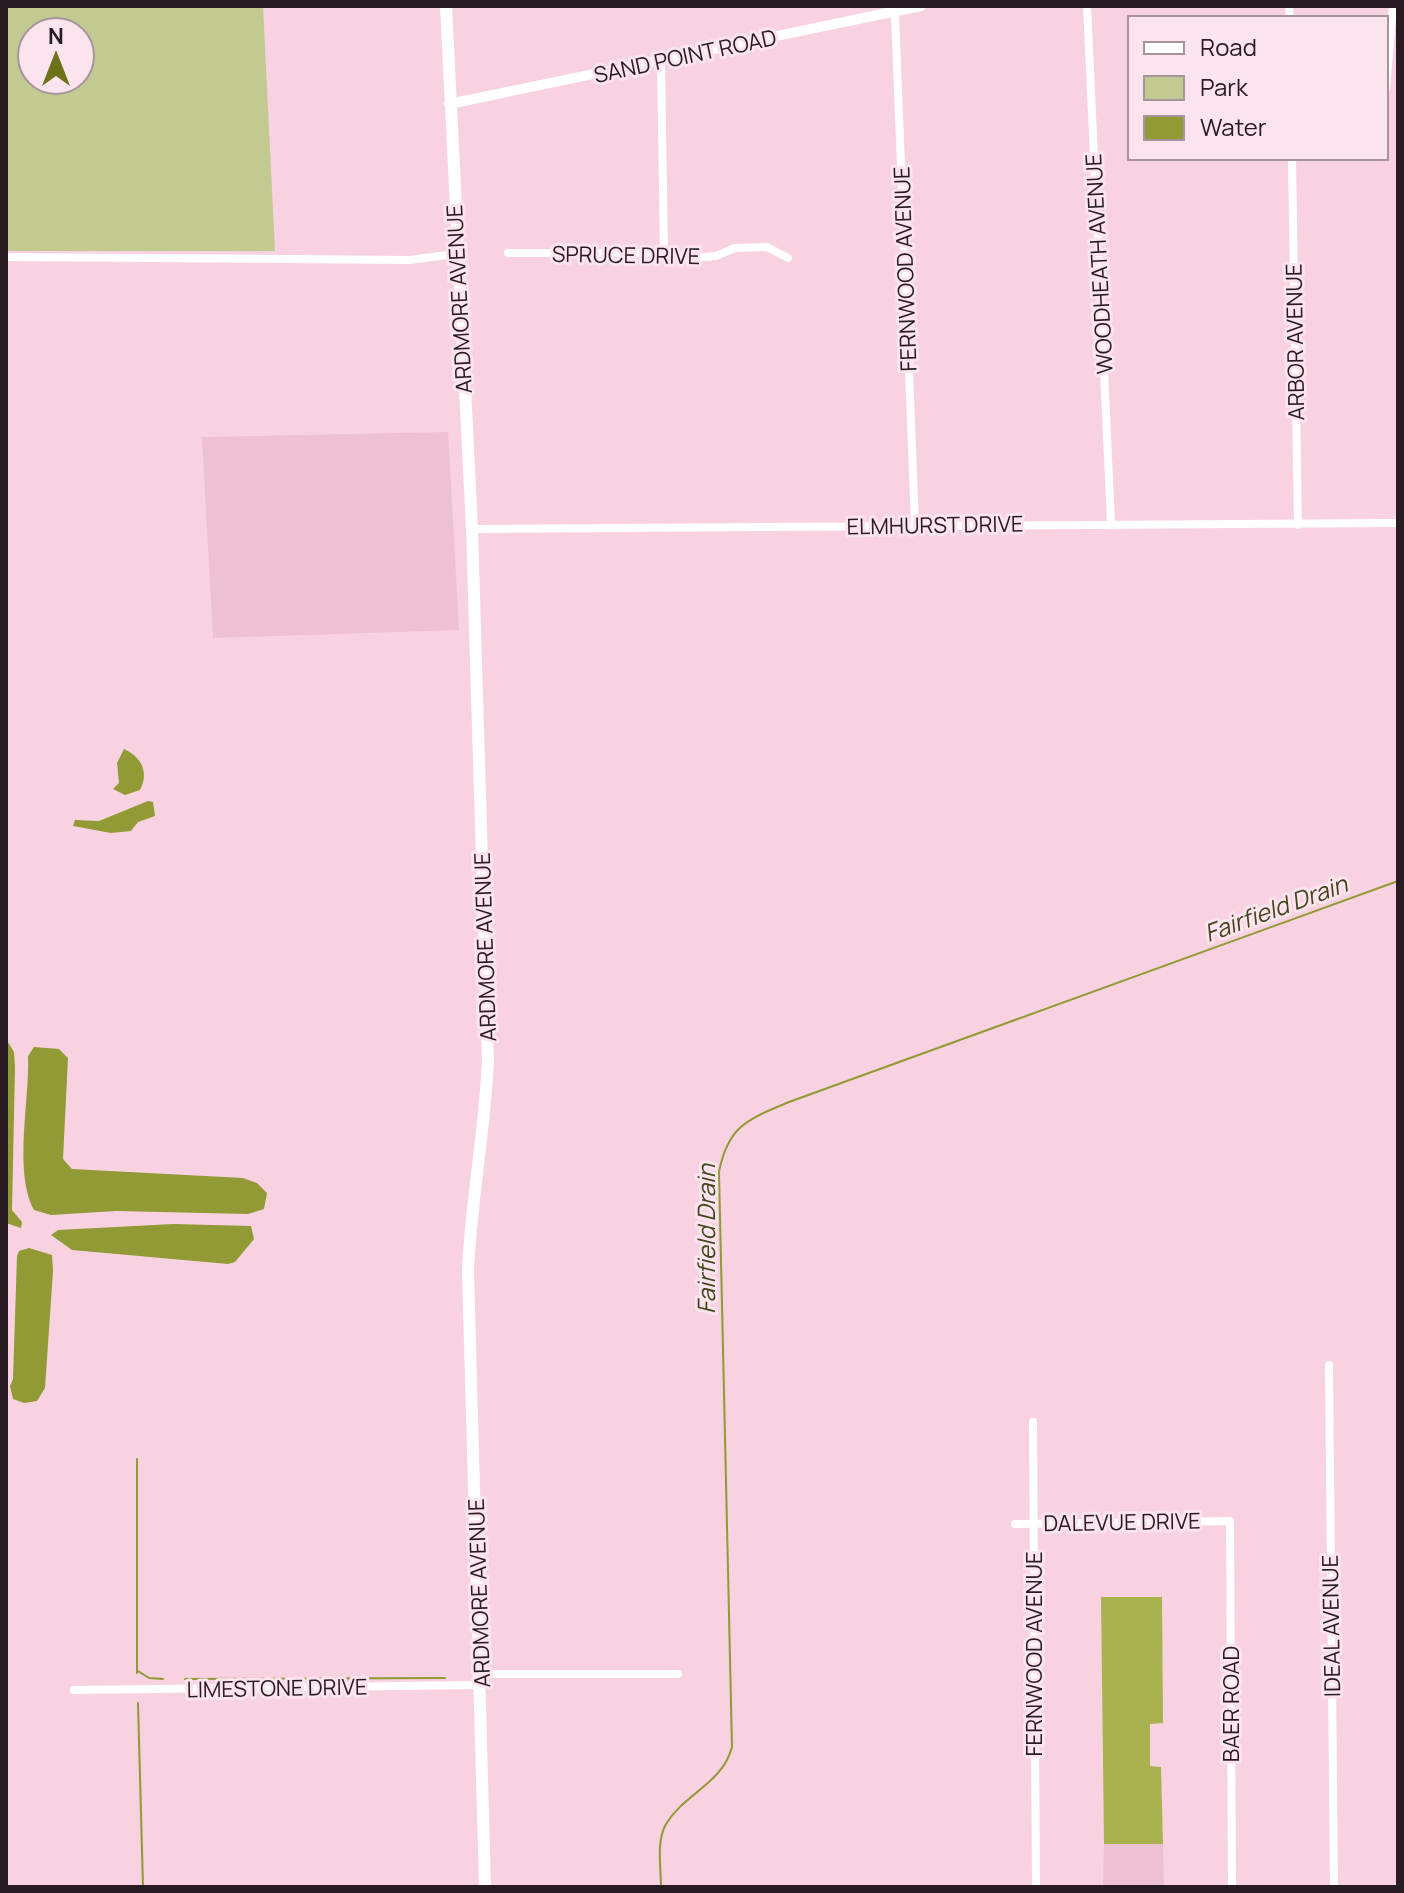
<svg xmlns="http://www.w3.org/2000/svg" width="1404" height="1893" viewBox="0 0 1404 1893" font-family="Manrope,sans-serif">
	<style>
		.built { fill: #edc1d3 }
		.green { fill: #c3ca91; fill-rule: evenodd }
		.forest { fill: #a9b24f }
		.water { fill: #919a34 }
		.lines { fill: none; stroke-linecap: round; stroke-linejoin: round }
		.stream { stroke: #919a34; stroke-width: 2 }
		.minor { stroke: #fff; stroke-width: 8 }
		.tertiary { stroke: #fff; stroke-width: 10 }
		.primary { stroke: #fff; stroke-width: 12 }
		.labels { text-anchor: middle; stroke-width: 6; stroke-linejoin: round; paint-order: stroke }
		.street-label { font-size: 22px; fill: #281b21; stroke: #fbe4ed }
		.water-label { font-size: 24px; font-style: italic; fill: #42461d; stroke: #fbe4ed }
	</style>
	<rect width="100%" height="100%" fill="#f8d2e1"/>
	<!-- built -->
	<g class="built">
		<polygon points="448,432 459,630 213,638 202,437"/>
		<polygon points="1104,1844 1163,1844 1164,1886 1226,1887 1103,1887"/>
	</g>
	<!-- green -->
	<path class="green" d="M 6,6 L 263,6 L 275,251 L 6,251 ZM 32,32 L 80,32 L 80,80 L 32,80 Z"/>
	<!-- forest -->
	<polygon class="forest" points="1101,1597 1162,1597 1163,1723 1150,1724 1150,1766 1161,1767 1163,1844 1104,1844"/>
	<!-- water -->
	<g class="water">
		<path d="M 124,749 C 142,757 149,773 140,790 L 125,795 L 113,789 L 119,783 L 117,763 Z"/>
		<polygon points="148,801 153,802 155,816 138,822 131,831 111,833 73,826 75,820 99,821"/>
		<polygon points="6,1039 14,1052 15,1067 12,1210 22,1222 21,1228 6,1223"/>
		<path d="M 34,1047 L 59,1049 L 68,1058 L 63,1159 L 72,1169 L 243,1178 L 257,1183 L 267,1193 L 264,1209 L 248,1214 L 116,1211 L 51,1215 L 34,1210 C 13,1172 30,1099 28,1056 Z"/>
		<polygon points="173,1224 251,1226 254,1239 235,1262 228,1264 72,1250 51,1235 58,1230"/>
		<polygon points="29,1248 52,1255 53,1271 45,1388 37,1401 24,1403 13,1399 10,1386 13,1379 17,1256 19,1251"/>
	</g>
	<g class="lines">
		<!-- stream -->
		<g class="stream">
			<polyline points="137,1459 137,1673"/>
			<polyline points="138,1671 149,1678 163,1679"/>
			<polyline points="185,1679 445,1678"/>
			<polyline points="138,1703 143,1887"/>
			<path d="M 661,1887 C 661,1867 656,1842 666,1824 C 684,1794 723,1783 732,1747 L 719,1172 C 728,1125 749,1119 789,1102 L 1398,881"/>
		</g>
		<!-- minor -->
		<g class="minor">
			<polyline points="1087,6 1111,522"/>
			<polyline points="1289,6 1290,18"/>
			<polyline points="895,13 915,525"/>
			<polyline points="661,62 664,253"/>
			<polyline points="1386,89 1393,6"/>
			<polyline points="1292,158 1298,525"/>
			<polyline points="508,253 664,253 694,258 716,256 735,248 767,247 788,258"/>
			<polyline points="6,257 409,260 456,254"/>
			<polyline points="472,529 1398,523"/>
			<polyline points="1329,1365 1334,1887"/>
			<polyline points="1033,1422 1036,1887"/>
			<polyline points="1015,1524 1230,1521 1232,1887"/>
			<polyline points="481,1674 678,1674"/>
			<polyline points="74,1690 481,1685"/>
		</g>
		<!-- tertiary -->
		<polyline class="tertiary" points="449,104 921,6"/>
		<!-- primary -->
		<path class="primary" d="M 446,6 L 472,529 L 488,1060 C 485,1131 471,1200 468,1271 L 485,1887"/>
	</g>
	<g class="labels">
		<!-- street labels -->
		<g class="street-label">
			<text transform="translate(685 56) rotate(-12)" y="8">SAND POINT ROAD</text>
			<text transform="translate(626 255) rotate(1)" y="8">SPRUCE DRIVE</text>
			<text transform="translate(1099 264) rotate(-93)" y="8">WOODHEATH AVENUE</text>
			<text transform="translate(905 269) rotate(-92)" y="8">FERNWOOD AVENUE</text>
			<text transform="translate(459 299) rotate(-93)" y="8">ARDMORE AVENUE</text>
			<text transform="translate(1295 342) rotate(-91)" y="8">ARBOR AVENUE</text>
			<text transform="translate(935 525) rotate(-1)" y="8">ELMHURST DRIVE</text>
			<text transform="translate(485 947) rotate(-92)" y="8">ARDMORE AVENUE</text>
			<text transform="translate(1122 1522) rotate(-1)" y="8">DALEVUE DRIVE</text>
			<text transform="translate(479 1593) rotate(-92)" y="8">ARDMORE AVENUE</text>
			<text transform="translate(1331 1626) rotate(-91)" y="8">IDEAL AVENUE</text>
			<text transform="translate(1034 1654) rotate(-90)" y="8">FERNWOOD AVENUE</text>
			<text transform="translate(277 1688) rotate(-1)" y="8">LIMESTONE DRIVE</text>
			<text transform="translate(1231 1704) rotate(-90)" y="8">BAER ROAD</text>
		</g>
		<!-- water labels -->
		<g class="water-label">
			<text transform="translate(1276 909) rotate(-20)" y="8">Fairfield Drain</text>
			<text transform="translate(707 1239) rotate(-90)" y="8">Fairfield Drain</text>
		</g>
	</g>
	<!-- border -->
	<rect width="1404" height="1893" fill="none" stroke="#281b21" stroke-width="16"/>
	<!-- legend -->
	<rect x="1128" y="16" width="260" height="144" fill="#fbe4ed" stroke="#a7949b" stroke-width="2"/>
	<rect x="1144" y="42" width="40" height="12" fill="#ffffff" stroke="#a7949b" stroke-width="2"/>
	<text x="1200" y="56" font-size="24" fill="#281b21">Road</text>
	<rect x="1144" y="76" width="40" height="24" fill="#c3ca91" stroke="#a7949b" stroke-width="2"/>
	<text x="1200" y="96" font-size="24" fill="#281b21">Park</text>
	<rect x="1144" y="116" width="40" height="24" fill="#919a34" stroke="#a7949b" stroke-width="2"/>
	<text x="1200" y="136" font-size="24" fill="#281b21">Water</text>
	<!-- north arrow -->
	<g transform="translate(56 56)"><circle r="38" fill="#fbe4ed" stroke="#a7949b" stroke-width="2"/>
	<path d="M0-6L14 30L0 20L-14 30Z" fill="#6b721a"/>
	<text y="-12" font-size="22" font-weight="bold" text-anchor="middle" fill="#281b21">N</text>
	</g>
</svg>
